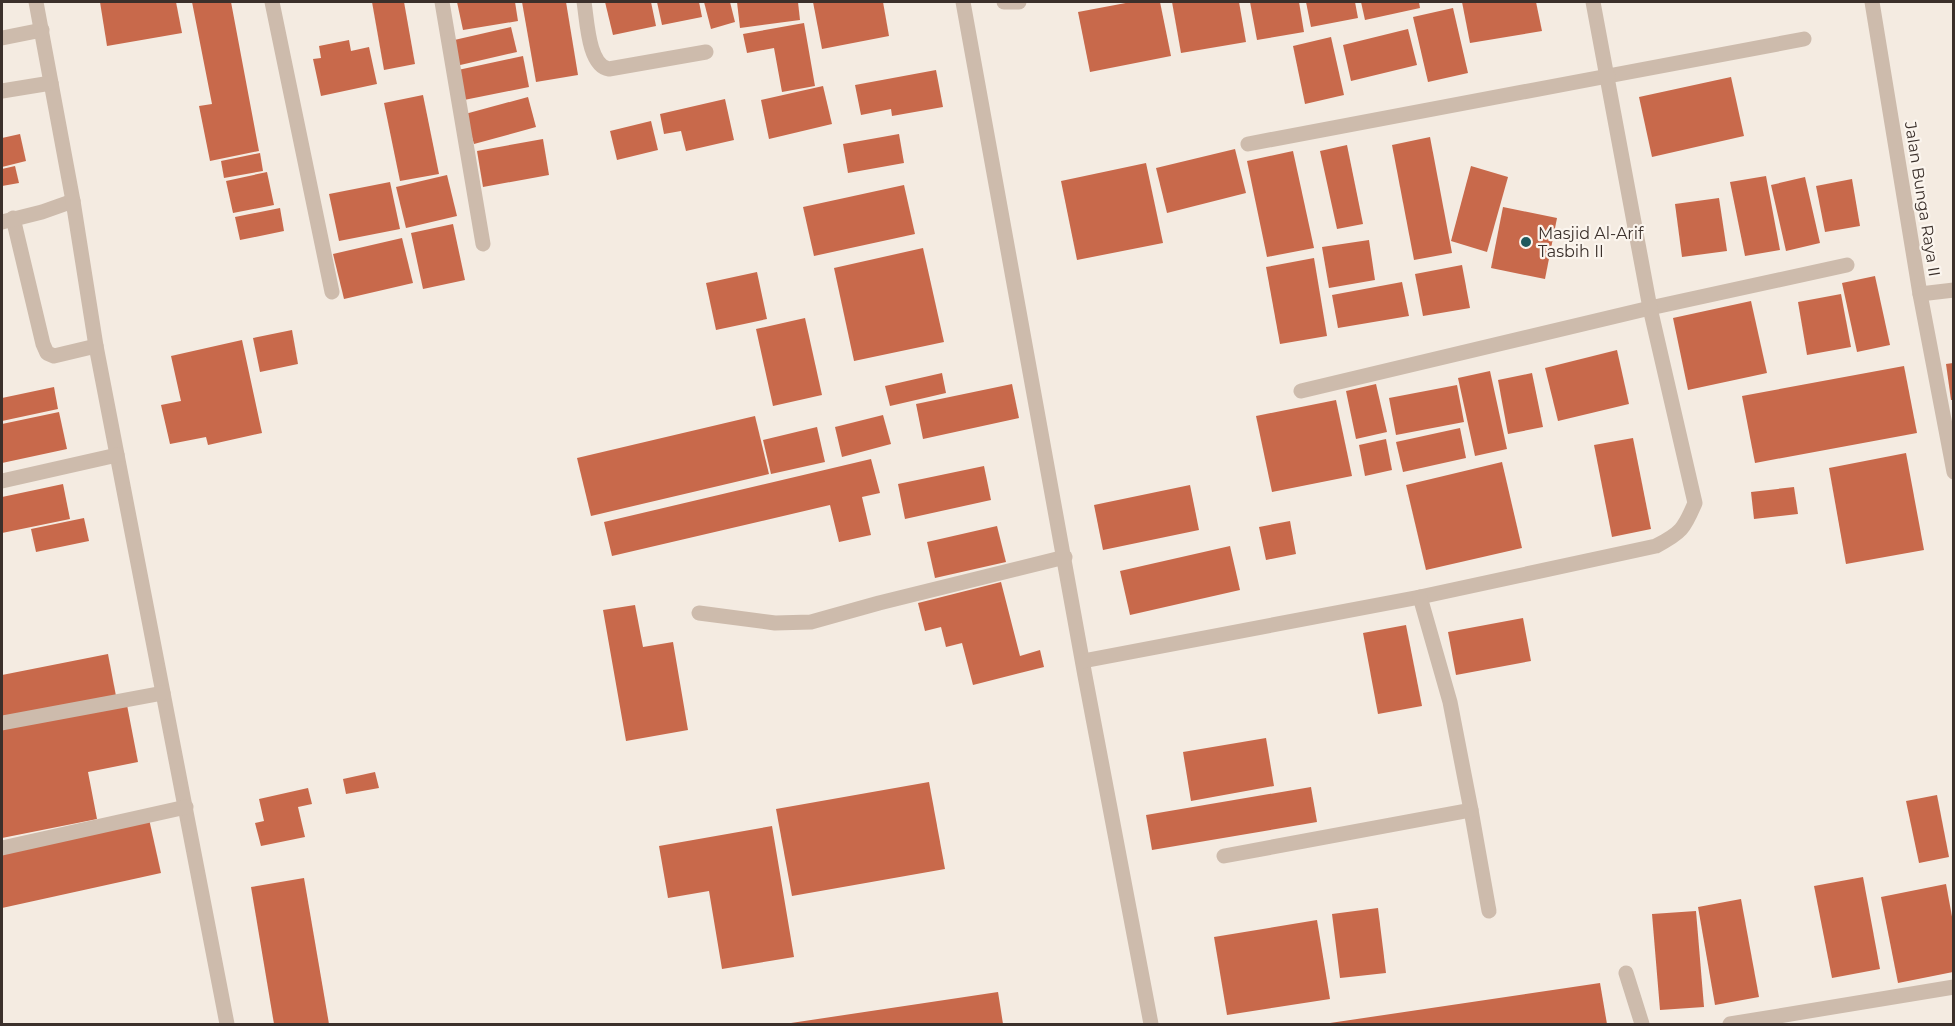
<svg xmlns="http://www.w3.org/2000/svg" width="1955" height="1026" viewBox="0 0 1955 1026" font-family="Montserrat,sans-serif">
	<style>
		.building { fill: #c8694b }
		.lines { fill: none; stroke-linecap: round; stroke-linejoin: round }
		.lane { stroke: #cdbbac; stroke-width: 15 }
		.street { stroke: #cdbbac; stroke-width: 15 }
		.poi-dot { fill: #1f5a5e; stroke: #fbf5ee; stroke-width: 2 }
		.labels { text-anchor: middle; stroke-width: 4.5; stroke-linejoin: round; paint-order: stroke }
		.street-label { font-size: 16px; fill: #3b302b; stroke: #fbf5ee }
		.poi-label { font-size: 16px; fill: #3b302b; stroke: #fbf5ee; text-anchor: start }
	</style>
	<rect width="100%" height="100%" fill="#f4ebe1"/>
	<!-- building -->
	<g class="building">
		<polygon points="100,2 176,2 182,33 107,46"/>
		<polygon points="192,2 231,2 259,151 210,161 199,106 212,104"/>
		<polygon points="372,2 404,2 415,64 384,70"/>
		<polygon points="457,2 515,2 518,21 463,30"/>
		<polygon points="522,2 566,2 578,75 536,82"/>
		<polygon points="605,2 651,2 656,26 613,35"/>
		<polygon points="657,2 699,2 702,17 662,25"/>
		<polygon points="704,2 730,2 735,22 711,29"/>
		<polygon points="737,2 798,2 800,20 740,28"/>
		<polygon points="813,2 883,2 889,36 822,49"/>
		<polygon points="1131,2 1160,2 1171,56 1090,72 1078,12"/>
		<polygon points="1172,2 1239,2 1246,42 1181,53"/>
		<polygon points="1250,2 1299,2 1304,32 1257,40"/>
		<polygon points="1306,2 1355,2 1358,18 1311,27"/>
		<polygon points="1361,2 1419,2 1420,8 1365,20"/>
		<polygon points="1462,2 1536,2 1542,31 1470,43"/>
		<polygon points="1453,8 1468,73 1428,82 1413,17"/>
		<polygon points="804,23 815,86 782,92 774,48 747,53 743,34"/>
		<polygon points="511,27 517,52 456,66 450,41"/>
		<polygon points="1408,29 1417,65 1351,81 1343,45"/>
		<polygon points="1331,37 1344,95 1305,104 1293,46"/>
		<polygon points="349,40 351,51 369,47 377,84 321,96 313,59 321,58 319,46"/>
		<polygon points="523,56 529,87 464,100 458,70"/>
		<polygon points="936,70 943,107 892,116 891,109 861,115 855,85"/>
		<polygon points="1731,77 1744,136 1652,157 1639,97"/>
		<polygon points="823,86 832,124 769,139 761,100"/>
		<polygon points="423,95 439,174 400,181 384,103"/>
		<polygon points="528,97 536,127 474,144 465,114"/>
		<polygon points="725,99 734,140 686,151 681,131 664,134 660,114"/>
		<polygon points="651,121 658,150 617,160 610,131"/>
		<polygon points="20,134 26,161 2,167 2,138"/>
		<polygon points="899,134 904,163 848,173 843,144"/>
		<polygon points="1430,137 1452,253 1414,260 1392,145"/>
		<polygon points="543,139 549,175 483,187 477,151"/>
		<polygon points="1347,145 1363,224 1337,229 1320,151"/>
		<polygon points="1235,149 1246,193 1167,213 1156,168"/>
		<polygon points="1293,151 1314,248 1267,257 1247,161"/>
		<polygon points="260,153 263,171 224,178 221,161"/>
		<polygon points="1146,163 1163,243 1077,260 1061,181"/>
		<polygon points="15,166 19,183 2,186 2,169"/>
		<polygon points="1471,166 1508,177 1487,252 1451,241"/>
		<polygon points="267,172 274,205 233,213 226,181"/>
		<polygon points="447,175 457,216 406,228 396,187"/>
		<polygon points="1766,176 1780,250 1745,256 1730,182"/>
		<polygon points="1805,177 1820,243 1786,251 1771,185"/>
		<polygon points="1852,179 1860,226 1825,232 1816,186"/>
		<polygon points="390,182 400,229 339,241 329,194"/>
		<polygon points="904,185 915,234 814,256 803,207"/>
		<polygon points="1719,198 1727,251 1682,257 1675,204"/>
		<polygon points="1503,207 1557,218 1545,279 1491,268"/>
		<polygon points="280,208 284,231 240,240 235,217"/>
		<polygon points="453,224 465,280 423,289 411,233"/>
		<polygon points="402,238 413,283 344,299 333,254"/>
		<polygon points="1369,240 1375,280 1329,288 1322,247"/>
		<polygon points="923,248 944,342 854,361 834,268"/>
		<polygon points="1314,258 1327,336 1280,344 1266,267"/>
		<polygon points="1462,265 1470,308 1423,316 1415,274"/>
		<polygon points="757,272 767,319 716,330 706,283"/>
		<polygon points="1875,276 1890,345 1857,352 1842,283"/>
		<polygon points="1402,282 1409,316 1338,328 1332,295"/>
		<polygon points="1841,294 1851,347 1807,355 1798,302"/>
		<polygon points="1751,301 1767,373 1688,390 1673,318"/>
		<polygon points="805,318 822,395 773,406 756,329"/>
		<polygon points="292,330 298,364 260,372 253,338"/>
		<polygon points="242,340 262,433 208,445 206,437 170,444 161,405 181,401 171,356"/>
		<polygon points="1617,350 1629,404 1558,421 1545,368"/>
		<polygon points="1953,363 1953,400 1951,400 1946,364"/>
		<polygon points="1904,366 1917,433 1755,463 1742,396"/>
		<polygon points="1490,371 1507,449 1475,456 1458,378"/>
		<polygon points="942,373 946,393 890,406 885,386"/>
		<polygon points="1532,373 1543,427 1508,434 1498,380"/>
		<polygon points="1012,384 1019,418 923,439 916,404"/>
		<polygon points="1376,384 1387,432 1356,439 1346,391"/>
		<polygon points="1457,385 1464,422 1396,435 1389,398"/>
		<polygon points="54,387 58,409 2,421 2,398"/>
		<polygon points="1336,400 1352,476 1272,492 1256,416"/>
		<polygon points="59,412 67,449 2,463 2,424"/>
		<polygon points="883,415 891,444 842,457 835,427"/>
		<polygon points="755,416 769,474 591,516 577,458"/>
		<polygon points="817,427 825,462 771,474 763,440"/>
		<polygon points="1460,428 1466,458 1403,472 1396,442"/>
		<polygon points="1633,438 1651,529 1612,537 1594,445"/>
		<polygon points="1386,439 1392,470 1365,476 1359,445"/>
		<polygon points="1906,453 1924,550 1846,564 1829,468"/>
		<polygon points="871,459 880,493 862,497 871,535 839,542 830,505 612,556 604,522"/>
		<polygon points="1502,462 1522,548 1426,570 1406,485"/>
		<polygon points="984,466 991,500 905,519 898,484"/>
		<polygon points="63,484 70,519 2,533 2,497"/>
		<polygon points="1190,485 1199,530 1103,550 1094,505"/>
		<polygon points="1794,487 1798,514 1754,519 1751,492"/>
		<polygon points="84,518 89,541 36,552 31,529"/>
		<polygon points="1290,521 1296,554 1266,560 1259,527"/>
		<polygon points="997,526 1006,562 935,578 927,542"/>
		<polygon points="1230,546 1240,590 1130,615 1120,571"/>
		<polygon points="1001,582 1020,656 1040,650 1044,667 973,685 962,643 946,647 941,627 925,631 918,603"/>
		<polygon points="635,605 643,647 673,642 688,730 626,741 603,610"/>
		<polygon points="1523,618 1531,661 1456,675 1448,632"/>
		<polygon points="1406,625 1422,706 1378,714 1363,633"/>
		<polygon points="108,654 116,696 2,718 2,675"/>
		<polygon points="127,705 138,762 88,772 97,819 2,838 2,729"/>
		<polygon points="1266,738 1274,786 1191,801 1183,752"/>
		<polygon points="375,772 379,788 346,794 343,779"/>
		<polygon points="929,782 945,869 792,896 776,809"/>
		<polygon points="1311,787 1317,822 1152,850 1146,815"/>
		<polygon points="308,788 312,804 298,807 305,837 261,846 255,823 264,821 259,799"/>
		<polygon points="1937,795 1949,857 1919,863 1906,801"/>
		<polygon points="149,819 161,873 2,908 2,852"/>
		<polygon points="772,826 794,957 722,969 709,891 668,898 659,846"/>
		<polygon points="1863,877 1880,969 1832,978 1814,886"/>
		<polygon points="304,878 329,1024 274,1024 251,887"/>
		<polygon points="1946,884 1953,922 1953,972 1898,983 1881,897"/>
		<polygon points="1741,899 1759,997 1715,1005 1698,907"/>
		<polygon points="1378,908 1386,973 1340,978 1332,914"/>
		<polygon points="1696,911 1704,1007 1660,1010 1652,914"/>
		<polygon points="1317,920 1330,999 1227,1015 1214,937"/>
		<polygon points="1600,983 1607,1024 1330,1024 1330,1023"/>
		<polygon points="998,992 1003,1024 791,1024 791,1023"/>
	</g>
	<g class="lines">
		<!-- lane -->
		<g class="lane">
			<polyline points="2,38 42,30"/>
			<polyline points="1608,76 1804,39"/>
			<polyline points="13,218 43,344 47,353 54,356 96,346"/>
			<polyline points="2,222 42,212 73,201"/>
			<polyline points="699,613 775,623 811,622 879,603 1065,557"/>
			<polyline points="1626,973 1642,1024"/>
			<polyline points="1730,1024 1954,987"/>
		</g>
		<!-- street -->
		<g class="street">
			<polyline points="36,2 73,201 96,346 227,1024"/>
			<polyline points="272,2 332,292"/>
			<polyline points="442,2 483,244"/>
			<path d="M 584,2 C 587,19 588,66 609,69 L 706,52"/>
			<polyline points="963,2 1085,676 1151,1024"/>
			<polyline points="1004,2 1019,2"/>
			<polyline points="1872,2 1920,294 1954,472"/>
			<polyline points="2,91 51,83"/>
			<polyline points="1248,144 1608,76"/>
			<polyline points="1920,294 1954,290"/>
			<polyline points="1301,391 1650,308 1847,265"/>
			<polyline points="2,481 117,455"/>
			<path d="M 1083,661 L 1420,597 L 1656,546 C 1681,533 1684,529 1695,503 L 1650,308 L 1593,2"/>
			<polyline points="2,723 163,693"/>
			<polyline points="1471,810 1489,911"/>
			<polyline points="2,848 186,807"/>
			<polyline points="1224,856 1471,810 1450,702 1420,597"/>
		</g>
	</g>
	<!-- markers -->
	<circle class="poi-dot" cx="1526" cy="242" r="6"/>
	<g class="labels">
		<!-- street labels -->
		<g class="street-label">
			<text transform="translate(1923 199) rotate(81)" y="6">Jalan Bunga Raya II</text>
		</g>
		<!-- poi labels -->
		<g class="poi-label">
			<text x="1538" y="239">Masjid Al-Arif<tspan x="1538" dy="18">Tasbih II</tspan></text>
		</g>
	</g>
	<!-- border -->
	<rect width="1955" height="1026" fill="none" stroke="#3b302b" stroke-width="6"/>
</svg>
